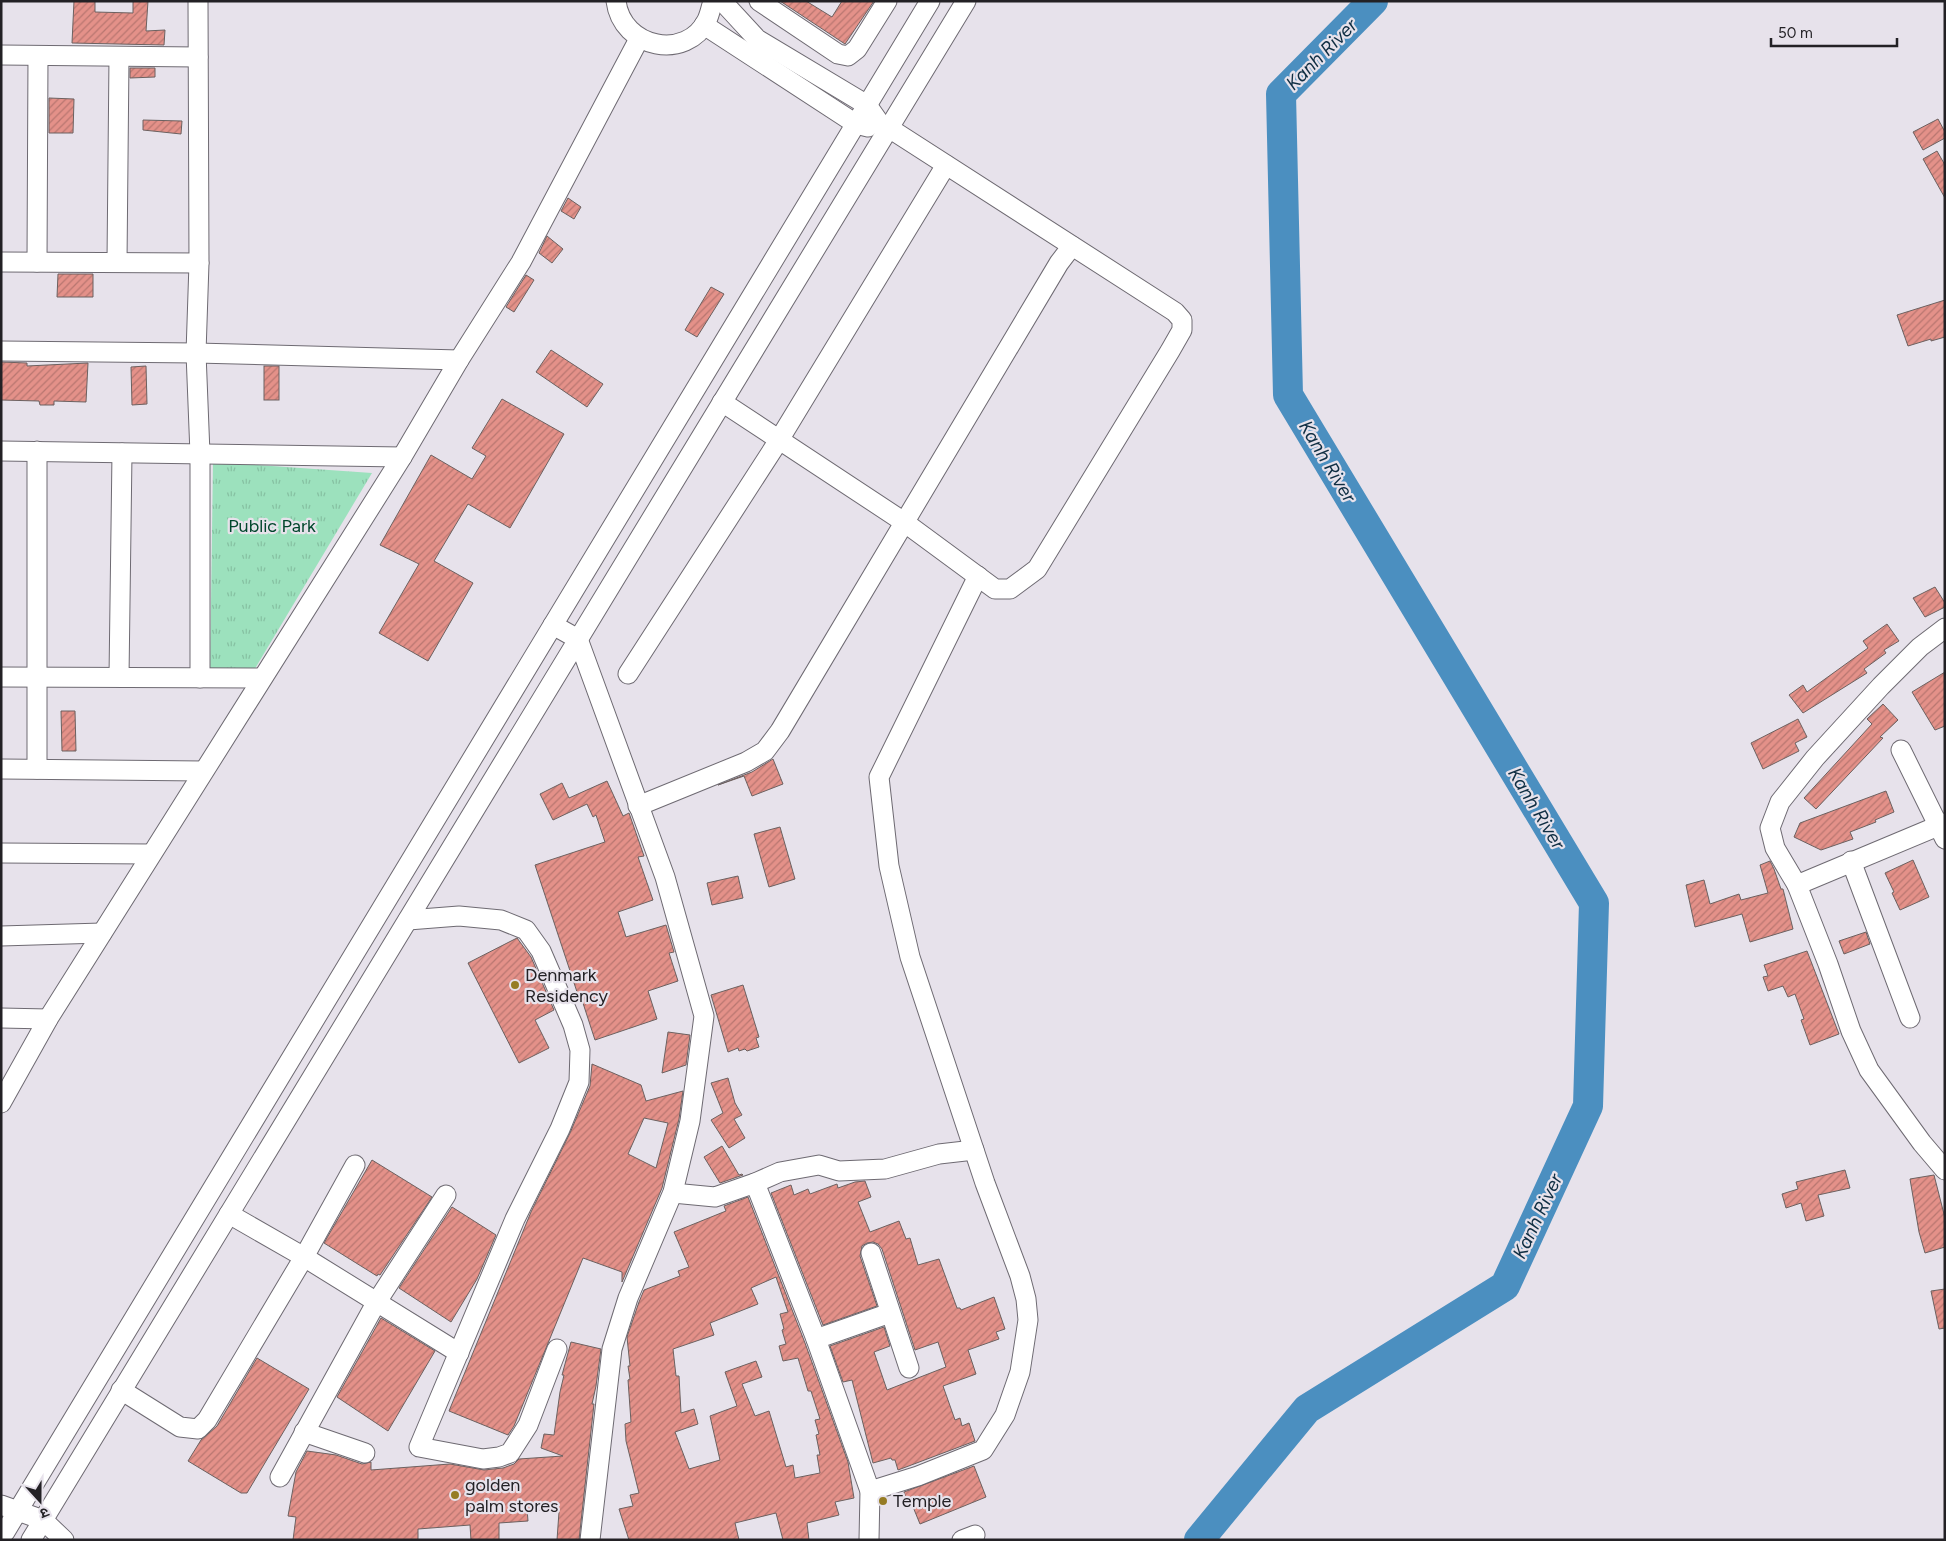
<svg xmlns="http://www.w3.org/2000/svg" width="1946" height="1541" viewBox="0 0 1946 1541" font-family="Figtree,'Noto Sans Devanagari',sans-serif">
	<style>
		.park { fill: url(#park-tufts) }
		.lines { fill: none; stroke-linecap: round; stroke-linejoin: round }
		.river { stroke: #4b8fc0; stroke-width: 30 }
		.building { fill: url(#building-hatch); stroke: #6c6160; fill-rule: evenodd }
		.minor-casing { stroke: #6e6a72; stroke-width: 21 }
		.minor { stroke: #fff; stroke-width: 19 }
		.poi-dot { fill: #967c24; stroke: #e7e2eb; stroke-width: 2 }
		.labels { text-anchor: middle; stroke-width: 4.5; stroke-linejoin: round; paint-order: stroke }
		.park-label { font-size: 18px; fill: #00462c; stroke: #e7e2eb }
		.poi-label { font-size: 18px; fill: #232125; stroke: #e7e2eb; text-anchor: start }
		.water-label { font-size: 19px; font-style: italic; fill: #0f2e43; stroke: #e7e2eb }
	</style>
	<defs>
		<pattern id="park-tufts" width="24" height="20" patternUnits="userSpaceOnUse" patternTransform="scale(1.25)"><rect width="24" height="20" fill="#9ce1bd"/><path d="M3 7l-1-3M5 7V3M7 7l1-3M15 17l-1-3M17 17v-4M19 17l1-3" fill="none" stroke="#86c1a2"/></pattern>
		<pattern id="building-hatch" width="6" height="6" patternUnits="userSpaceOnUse" patternTransform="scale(1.25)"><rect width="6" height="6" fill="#e49189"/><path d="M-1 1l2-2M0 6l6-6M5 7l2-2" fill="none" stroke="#b87670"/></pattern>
	</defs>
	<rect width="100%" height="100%" fill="#e7e2eb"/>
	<!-- park -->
	<polygon class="park" points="213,462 372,473 253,672 210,675"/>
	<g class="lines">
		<!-- river -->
		<polyline class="river" points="1199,1540 1307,1409 1505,1286 1588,1106 1594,903 1288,395 1281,94 1373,1"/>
	</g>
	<!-- building -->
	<g class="building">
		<polygon points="74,1 95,1 95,12 133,13 133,1 148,1 146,31 165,30 164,45 72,43"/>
		<polygon points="780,1 806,1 832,17 842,1 874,1 845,44"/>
		<polygon points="130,68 155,68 155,77 130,78"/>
		<polygon points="49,98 74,99 73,133 49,133"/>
		<polygon points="1938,119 1945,132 1945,138 1923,150 1913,132"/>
		<polygon points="143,120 182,121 181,134 143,130"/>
		<polygon points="1937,151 1945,165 1945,198 1923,159"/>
		<polygon points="568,198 581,207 574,219 561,211"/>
		<polygon points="547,236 563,249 552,263 539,253"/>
		<polygon points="58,274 93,274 93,297 57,297"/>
		<polygon points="526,275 534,280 514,312 506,307"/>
		<polygon points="711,287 724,294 697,337 685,330"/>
		<polygon points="1945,300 1945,337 1931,341 1931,339 1908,346 1897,315"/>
		<polygon points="551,350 603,384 587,407 536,372"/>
		<polygon points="1,362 27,363 27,366 88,363 86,402 54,401 54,405 40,405 39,401 1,400"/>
		<polygon points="146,366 147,404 132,405 131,367"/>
		<rect x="264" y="366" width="15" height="34"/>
		<polygon points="502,399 564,434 510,528 468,504 434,561 473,583 428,661 379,633 419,564 380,545 431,455 472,479 486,456 472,448"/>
		<polygon points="1935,587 1945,603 1945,607 1925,617 1913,598"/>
		<polygon points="1887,624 1899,641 1884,650 1886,653 1864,669 1867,673 1803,713 1789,695 1803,685 1807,692 1868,648 1863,641"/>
		<polygon points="1945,672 1945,726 1935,730 1912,692"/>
		<polygon points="1883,704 1898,720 1880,737 1883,738 1816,809 1804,798 1872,724 1867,719"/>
		<polygon points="61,711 75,711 76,751 62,751"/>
		<polygon points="1798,719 1807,737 1795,743 1799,751 1763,769 1751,743"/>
		<polygon points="773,759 783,784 752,796 744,776 718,785 752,772"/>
		<polygon points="607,781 623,816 629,813 644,856 638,857 653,900 618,912 626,937 666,925 674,952 669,953 678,981 648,991 657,1019 595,1040 581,997 579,998 535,865 605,842 596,815 593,817 587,804 553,820 540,794 562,783 569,798"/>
		<polygon points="1886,791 1894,812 1875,820 1876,822 1850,832 1853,839 1821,850 1794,837 1800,823"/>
		<polygon points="780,827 795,879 769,887 754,834"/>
		<polygon points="1913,860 1929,897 1900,910 1892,893 1894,892 1885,873"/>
		<polygon points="1770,861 1774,869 1781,889 1783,889 1793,929 1750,942 1742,914 1695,927 1686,885 1704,880 1710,904 1739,894 1741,900 1768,893 1760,865"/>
		<polygon points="738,876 743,898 712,905 707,883"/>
		<polygon points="1866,932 1870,944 1844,954 1839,941"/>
		<polygon points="517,938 531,957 554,1010 535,1020 549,1048 519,1063 468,963"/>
		<polygon points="1807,951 1839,1034 1810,1045 1801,1020 1804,1019 1795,994 1788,997 1783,986 1768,991 1763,977 1768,976 1764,965"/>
		<polygon points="743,985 759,1037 756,1038 759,1047 747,1051 745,1049 739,1051 738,1048 728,1052 711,995"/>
		<polygon points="668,1032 690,1035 686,1065 662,1073"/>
		<path d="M 592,1064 L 641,1085 L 646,1101 L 683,1091 L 679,1119 L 662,1188 L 622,1282 L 622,1272 L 583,1258 L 514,1426 L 508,1435 L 449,1411 L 531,1212 L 570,1133 L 590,1086 ZM 644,1118 L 668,1123 L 656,1168 L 628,1154 Z"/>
		<polygon points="728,1078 735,1103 742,1115 734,1119 745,1138 729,1148 711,1120 723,1113 711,1083"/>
		<polygon points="722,1146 739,1175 742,1174 743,1175 720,1183 704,1157"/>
		<polygon points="372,1160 432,1197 380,1275 378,1274 377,1276 324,1243"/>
		<polygon points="1845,1170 1850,1188 1818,1195 1824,1216 1806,1221 1801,1203 1786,1208 1782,1194 1798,1189 1796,1182"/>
		<polygon points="1934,1175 1945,1218 1945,1247 1925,1253 1919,1232 1910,1179"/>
		<polygon points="865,1181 871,1197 858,1202 870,1232 899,1221 906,1239 910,1238 918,1265 939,1259 957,1308 960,1308 961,1310 994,1297 1005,1329 996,1332 999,1339 968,1350 976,1374 943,1386 955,1420 960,1418 962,1426 969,1423 975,1441 898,1470 895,1460 892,1460 891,1458 873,1463 852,1380 843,1382 830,1346 884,1327 890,1346 874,1352 887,1390 946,1367 938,1342 915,1350 882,1249 878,1244 873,1242 867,1243 862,1246 860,1256 877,1306 823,1325 771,1193 791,1185 794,1195 808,1189 810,1194 837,1184 838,1188 855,1182"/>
		<path d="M 748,1197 L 805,1343 L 848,1462 L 854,1498 L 835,1502 L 839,1515 L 807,1523 L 809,1540 L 783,1540 L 776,1513 L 735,1523 L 739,1540 L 629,1540 L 619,1509 L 633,1506 L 630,1495 L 639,1493 L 626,1441 L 625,1424 L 631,1422 L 628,1380 L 630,1379 L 628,1366 L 630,1366 L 627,1337 L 639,1302 L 644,1290 L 680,1276 L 678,1271 L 689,1267 L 674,1232 L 726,1211 L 724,1206 ZM 776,1277 L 788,1312 L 780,1314 L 784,1329 L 782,1330 L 786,1344 L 779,1346 L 783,1361 L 798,1358 L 808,1391 L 811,1391 L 820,1419 L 815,1420 L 819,1434 L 816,1435 L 820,1455 L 817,1455 L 820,1473 L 795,1478 L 793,1465 L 786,1467 L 769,1411 L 755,1416 L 742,1384 L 762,1377 L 756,1361 L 725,1372 L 737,1406 L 710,1416 L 720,1460 L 689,1469 L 675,1432 L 698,1424 L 694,1409 L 681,1413 L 679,1376 L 676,1376 L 673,1349 L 714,1335 L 710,1323 L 758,1304 L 751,1288 Z"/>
		<polygon points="452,1207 496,1235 477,1279 451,1322 399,1288"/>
		<polygon points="1945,1289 1945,1328 1939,1329 1931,1291"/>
		<polygon points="381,1318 435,1351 388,1431 337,1397"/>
		<polygon points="571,1342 601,1349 596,1386 592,1404 594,1404 579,1540 557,1540 559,1512 527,1509 528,1521 499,1523 499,1540 471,1540 470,1525 418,1529 418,1540 293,1540 296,1517 288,1516 296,1472 307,1451 336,1455 362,1464 371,1462 371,1470 450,1464 484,1470 503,1468 514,1464 519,1459 563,1456 541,1448 544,1434 554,1435 560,1392 564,1375 562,1375"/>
		<polygon points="257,1358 309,1389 247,1493 241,1493 188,1461 201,1440 217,1426"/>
		<polygon points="974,1466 986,1497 920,1524 911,1502 907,1503 904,1492"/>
	</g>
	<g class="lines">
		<defs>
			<g id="minor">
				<polyline points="198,1 199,263 196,353 200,454 200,678"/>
				<path d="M 616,1 C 622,49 687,61 707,20 C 710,14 711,7 713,1"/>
				<polyline points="722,1 757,39 867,105 886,132"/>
				<polyline points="759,1 838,54 848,56 857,49 887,1"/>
				<polyline points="704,25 856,124 868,127"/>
				<polyline points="1,55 198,57"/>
				<polyline points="1,262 199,263"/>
				<polyline points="37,262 38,56"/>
				<polyline points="117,262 119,57"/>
				<polyline points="1,351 196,353 459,360"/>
				<polyline points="722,402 904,522 995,589 1010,589 1037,569 1170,351 1182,330 1182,320 1175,312 889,128"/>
				<polyline points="1,451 402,457"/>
				<polyline points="553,625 578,639 665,877 704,1016 690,1121 673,1192 628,1298 612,1349 590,1540"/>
				<polyline points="1945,628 1920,647 1881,686 1815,758 1780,802 1770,828 1775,848 1797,885 1828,964 1851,1031 1869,1070 1922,1143 1945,1170"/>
				<polyline points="628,674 779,440 946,165"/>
				<polyline points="1,677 261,678"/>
				<polyline points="119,677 122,453"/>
				<polyline points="1901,750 1945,839"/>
				<polyline points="1,769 203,771"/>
				<polyline points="37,769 37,451"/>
				<polyline points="638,806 746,762 765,751 780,731 1059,263 1072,246"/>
				<polyline points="1,853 151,854"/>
				<polyline points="1851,861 1910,1018"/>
				<polyline points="1797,885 1945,823"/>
				<polyline points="408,920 459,916 501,920 526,930 541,951 573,1025 580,1050 579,1082 560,1129 515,1219 419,1447 483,1459 499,1457 510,1453 528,1425 557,1349"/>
				<polyline points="1,936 102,933"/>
				<polyline points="1,1018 48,1019"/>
				<polyline points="1,1103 48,1019 402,457 459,360 521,262 639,39"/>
				<polyline points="755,1183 780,1172 819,1165 839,1171 885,1169 939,1154 974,1150"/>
				<polyline points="673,1193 715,1197 755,1183 816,1339 870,1491 869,1540"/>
				<polyline points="229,1214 304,1257 459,1353"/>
				<polyline points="871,1253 909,1368"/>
				<polyline points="816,1339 890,1313"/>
				<polyline points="121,1390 180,1427 198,1429 207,1420 304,1257 355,1165"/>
				<polyline points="304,1432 365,1453"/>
				<polyline points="280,1477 376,1303 446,1195"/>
				<polyline points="870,1491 918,1476 983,1450 1005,1415 1020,1372 1028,1320 1026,1299 1020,1276 985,1183 910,957 889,866 879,777 978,576"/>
				<polyline points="1,1505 43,1520 64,1540"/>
				<polyline points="5,1532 930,1"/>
				<polyline points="31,1540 966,1"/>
				<polyline points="962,1540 975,1535"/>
			</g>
		</defs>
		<!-- minor casing -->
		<use href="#minor" class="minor-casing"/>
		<!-- minor -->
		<use href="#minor" class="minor"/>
	</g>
	<!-- markers -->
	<g class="poi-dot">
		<circle cx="515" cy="985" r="5"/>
		<circle cx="455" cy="1495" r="5"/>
		<circle cx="883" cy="1501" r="5"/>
	</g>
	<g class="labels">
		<!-- park labels -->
		<g class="park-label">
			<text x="272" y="532">Public Park</text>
		</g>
		<!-- poi labels -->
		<g class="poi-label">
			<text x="525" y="981">Denmark<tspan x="525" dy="21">Residency</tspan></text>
			<text x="465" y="1491">golden<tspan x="465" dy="21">palm stores</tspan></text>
			<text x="893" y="1507">Temple</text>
		</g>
		<!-- water labels -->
		<g class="water-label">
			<text transform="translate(1321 54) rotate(-45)" y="7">Kanh River</text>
			<text transform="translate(1328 461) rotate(59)" y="7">Kanh River</text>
			<text transform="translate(1537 808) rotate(59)" y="7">Kanh River</text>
			<text transform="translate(1537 1216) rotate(-65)" y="7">Kanh River</text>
		</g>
	</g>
	<!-- border -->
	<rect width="1946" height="1541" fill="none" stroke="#232125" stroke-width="5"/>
	<!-- north arrow -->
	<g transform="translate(40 1501) rotate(159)" stroke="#e7e2eb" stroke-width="4" paint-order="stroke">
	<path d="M0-4L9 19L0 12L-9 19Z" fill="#232125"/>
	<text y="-8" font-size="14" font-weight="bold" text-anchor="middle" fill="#232125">उ</text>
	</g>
	<!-- scale -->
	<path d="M1771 38v8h126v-8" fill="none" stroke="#232125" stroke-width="2.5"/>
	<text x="1778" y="38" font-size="15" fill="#232125" stroke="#e7e2eb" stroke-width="4" paint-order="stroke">50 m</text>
</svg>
